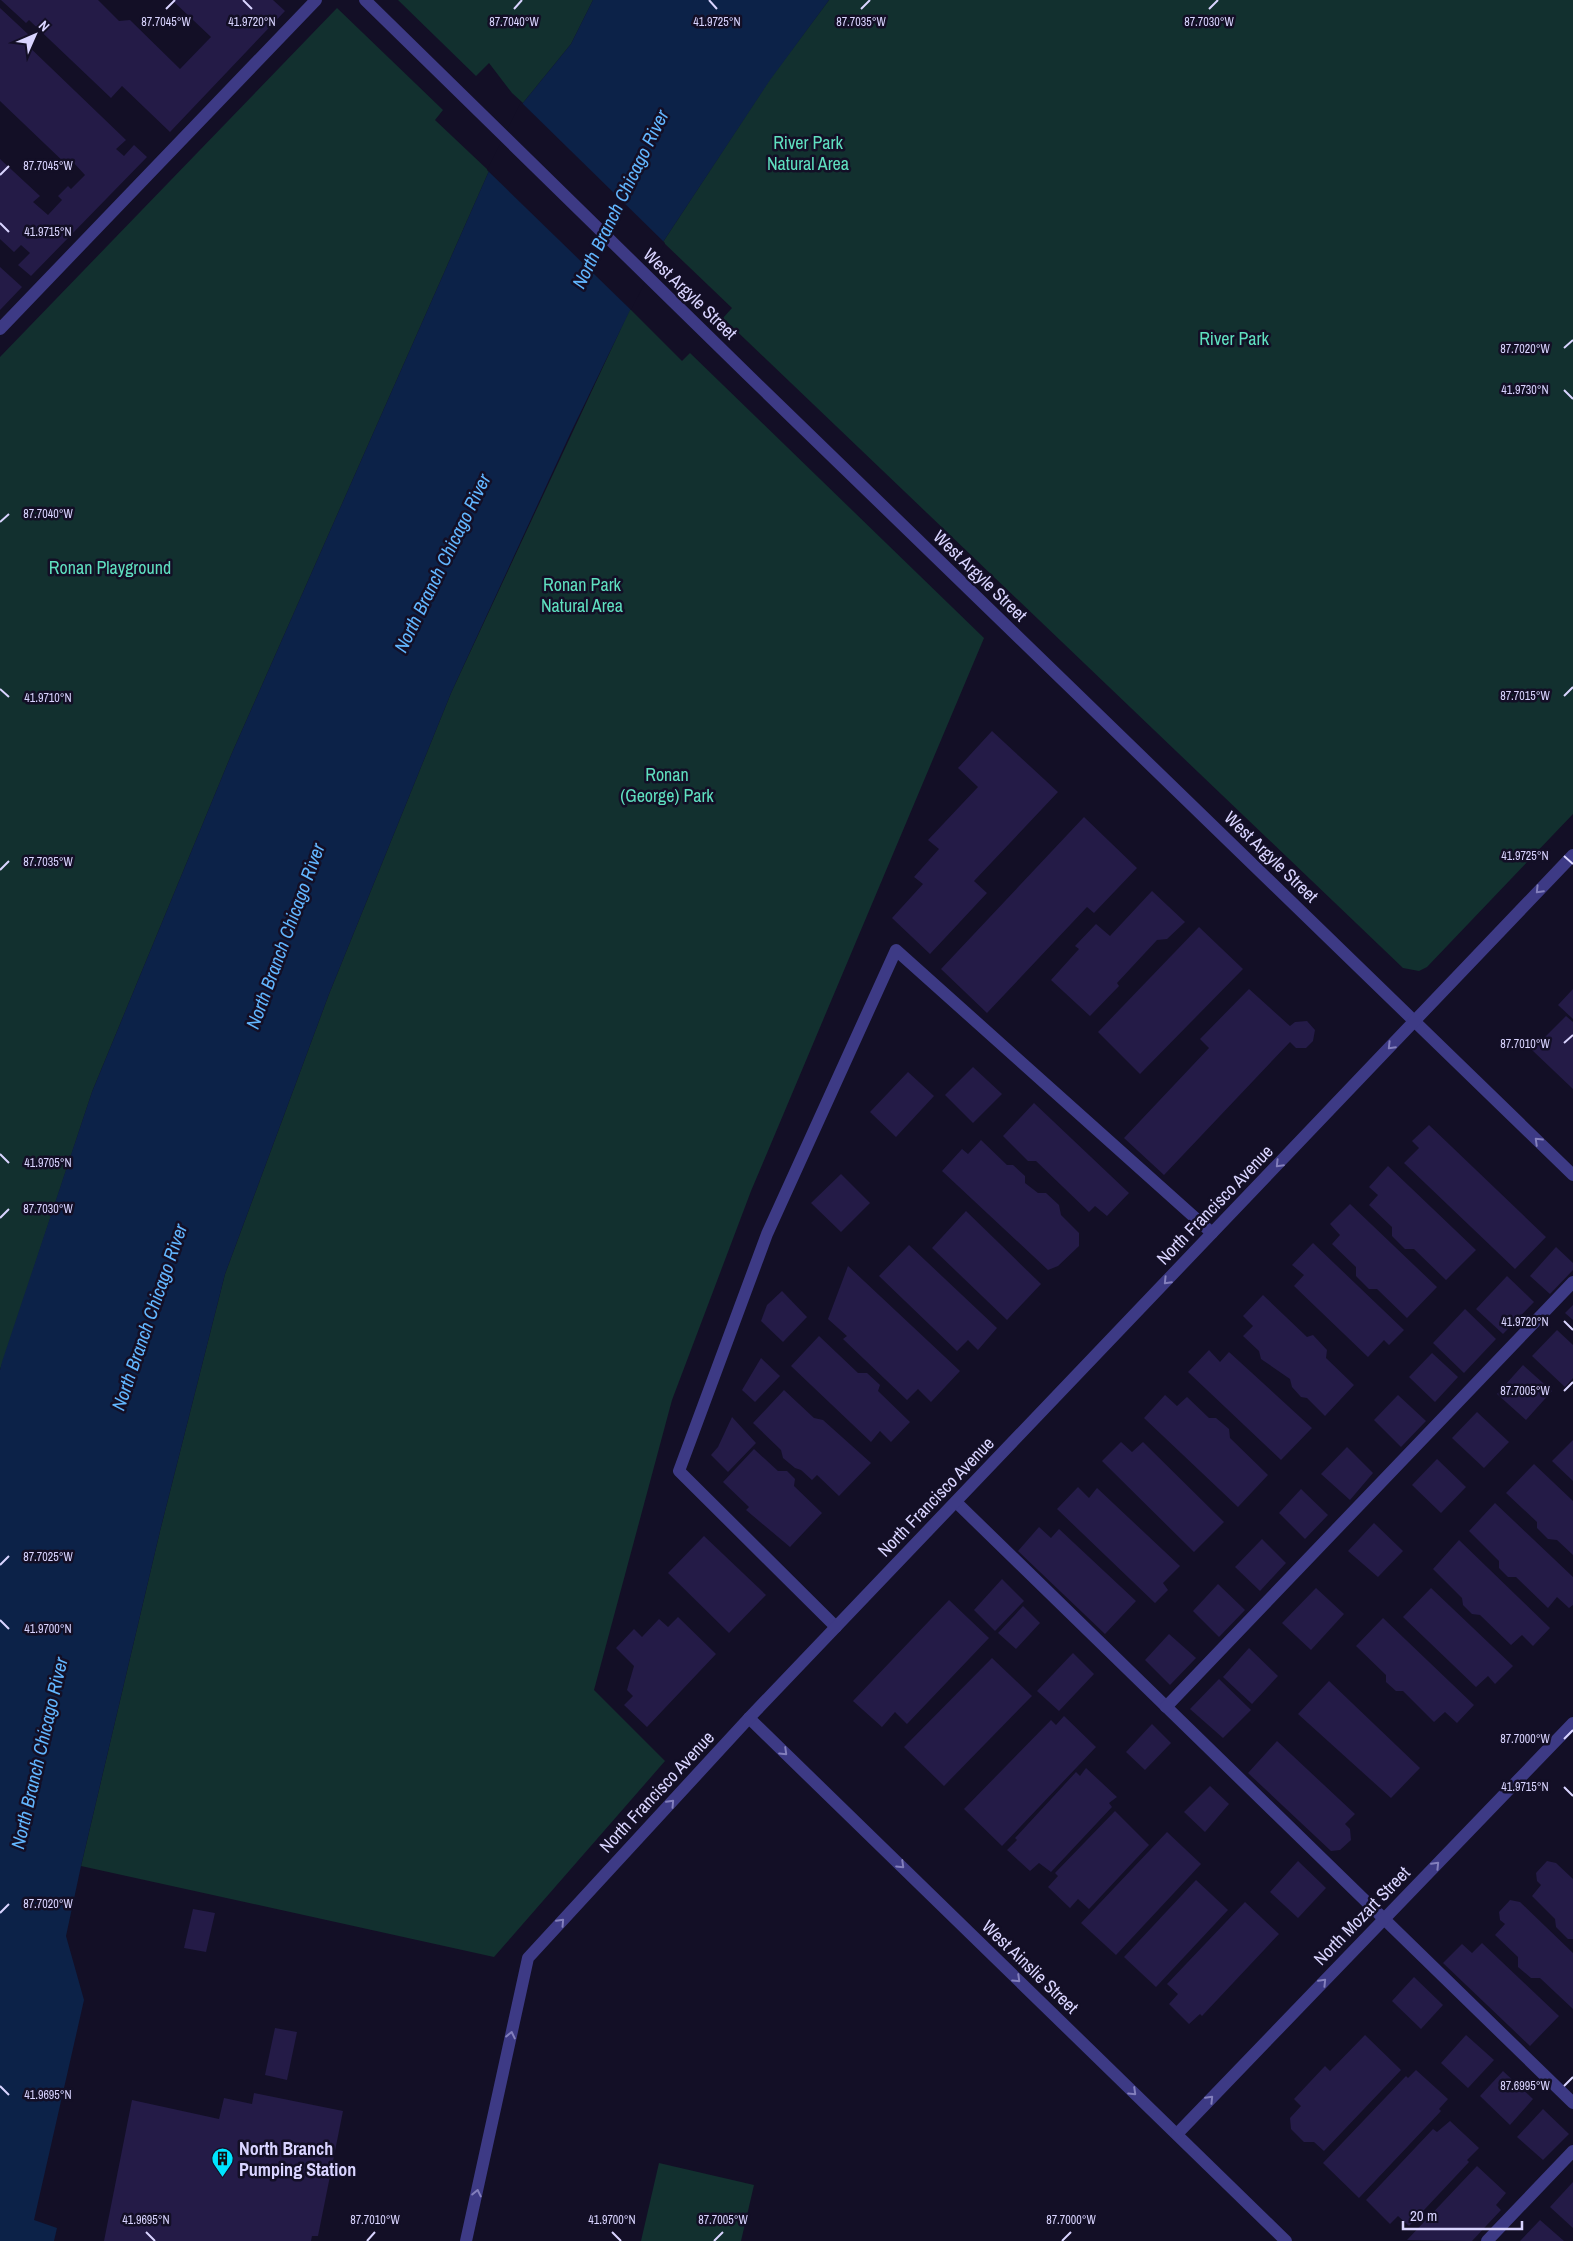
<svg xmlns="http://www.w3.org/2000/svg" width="1573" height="2241" viewBox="0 0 1573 2241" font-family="'Archivo Narrow',sans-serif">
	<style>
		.green { fill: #12302f }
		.water { fill: #0c2248 }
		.pier { fill: #130f26 }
		.building { fill: #241b47 }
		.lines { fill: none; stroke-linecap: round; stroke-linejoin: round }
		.service { stroke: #3d3a85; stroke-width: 12 }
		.minor { stroke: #3d3a85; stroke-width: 12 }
		.oneway { stroke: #837fbc }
		.ticks { fill: none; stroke: #d9d4ff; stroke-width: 2 }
		.labels { text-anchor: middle; stroke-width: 5; stroke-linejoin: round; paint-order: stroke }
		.park-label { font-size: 18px; fill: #5fe0c0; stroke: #130f26 }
		.street-label { font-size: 18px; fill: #d9d4ff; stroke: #130f26 }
		.poi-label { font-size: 18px; font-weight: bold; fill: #d9d4ff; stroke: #130f26; text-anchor: start }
		.water-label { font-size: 19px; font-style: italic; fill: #62b6ff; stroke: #130f26 }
		.ticks-label { font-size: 12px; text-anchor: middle; fill: #d9d4ff; stroke: #130f26; stroke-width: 5; stroke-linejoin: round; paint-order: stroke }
	</style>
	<rect width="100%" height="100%" fill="#130f26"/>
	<!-- green -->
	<g class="green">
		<polygon points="398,0 593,0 571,44 523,103 512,93 489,63 476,76"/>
		<polygon points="829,0 1573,0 1573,814 1427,967 1419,971 1403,968 723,318 732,308 663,242 770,79"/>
		<polygon points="337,8 443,110 435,120 489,171 232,753 92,1092 0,1370 0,357"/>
		<polygon points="630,309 682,361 690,353 984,638 751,1191 672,1400 594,1690 665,1761 494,1957 81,1866 160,1531 225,1274 329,994 451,693"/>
		<polygon points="659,2163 754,2185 741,2241 641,2241"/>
	</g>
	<!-- water -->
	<polygon class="water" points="593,0 829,0 770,80 663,242 571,432 451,693 329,994 225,1274 160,1531 81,1866 66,1936 84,2000 34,2220 57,2228 54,2241 0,2241 0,1370 2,1362 92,1092 232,753 489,171 523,103 571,44"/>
	<!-- pier -->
	<polygon class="pier" points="521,102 665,243 631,310 487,170"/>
	<!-- building -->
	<g class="building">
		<polygon points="1,0 98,0 119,21 130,20 180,69 211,37 172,0 273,0 285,11 170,132 122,86 111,98 29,20 26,23"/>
		<polygon points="0,8 30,36 24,42 126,140 116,149 124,156 134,145 147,157 31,276 18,265 30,253 21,245 14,252 0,239 0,159 40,196 33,202 48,215 62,200 58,196 68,186 71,189 85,175 73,162 68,166 0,101"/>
		<polygon points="0,267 22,287 0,310"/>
		<polygon points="992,731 1058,792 974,881 987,893 930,954 892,918 923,884 914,877 939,849 928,840 978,787 958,768"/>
		<polygon points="1084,817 1137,868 1094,913 1087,907 987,1013 941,969"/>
		<polygon points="1152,891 1185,922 1167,939 1157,940 1117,983 1119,986 1090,1016 1051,980 1079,949 1075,946 1096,924 1110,936"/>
		<polygon points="1199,927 1243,969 1140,1074 1098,1032"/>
		<polygon points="1249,989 1290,1026 1295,1022 1307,1021 1315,1030 1313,1041 1306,1048 1296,1048 1290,1042 1164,1175 1124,1138 1209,1048 1200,1039"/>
		<polygon points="1573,989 1573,1019 1558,1005"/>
		<polygon points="1566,1016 1573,1022 1573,1089 1532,1050"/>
		<polygon points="973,1067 1002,1094 973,1123 945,1095"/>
		<polygon points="908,1072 934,1096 896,1137 870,1112"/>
		<polygon points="1034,1103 1129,1193 1107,1216 1095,1206 1089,1212 1036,1161 1028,1161 1003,1136"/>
		<polygon points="1429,1125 1546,1237 1515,1269 1404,1163 1419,1148 1412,1141"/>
		<polygon points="981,1140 1007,1165 1013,1165 1025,1176 1025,1183 1038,1193 1046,1193 1059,1205 1061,1215 1079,1233 1079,1246 1058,1266 1048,1270 942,1171 962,1149 968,1154"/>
		<polygon points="1388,1166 1476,1250 1446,1280 1414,1249 1405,1249 1392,1236 1392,1227 1369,1205 1378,1195 1369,1187"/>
		<polygon points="841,1174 870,1203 841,1232 811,1203"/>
		<polygon points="1350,1204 1437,1287 1407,1318 1377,1289 1369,1289 1356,1276 1356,1267 1332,1244 1340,1235 1330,1224"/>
		<polygon points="966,1211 1041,1284 1007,1320 932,1248"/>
		<polygon points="1313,1243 1404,1330 1389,1345 1384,1340 1368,1357 1294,1286 1304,1275 1292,1265"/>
		<polygon points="909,1245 997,1328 978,1350 968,1340 957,1351 879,1276"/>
		<polygon points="1556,1247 1573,1263 1573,1270 1550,1294 1530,1276"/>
		<polygon points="848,1266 960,1371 931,1402 918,1389 907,1400 843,1339 847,1336 828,1319"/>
		<polygon points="1507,1276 1534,1302 1503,1334 1476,1309"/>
		<polygon points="782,1291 807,1317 783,1342 761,1321 767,1305"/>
		<polygon points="1263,1295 1307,1337 1313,1335 1327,1350 1326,1358 1354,1385 1325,1416 1307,1398 1301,1397 1292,1387 1290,1379 1261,1359 1259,1351 1243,1336 1253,1326 1243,1316"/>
		<polygon points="1573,1305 1573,1320 1565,1313"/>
		<polygon points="1465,1309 1496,1339 1464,1373 1433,1343"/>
		<polygon points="1557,1330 1573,1345 1573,1378 1565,1387 1532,1356"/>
		<polygon points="819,1336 858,1373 867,1373 880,1385 878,1391 910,1422 891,1442 880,1431 871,1442 791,1366"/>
		<polygon points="1209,1350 1220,1362 1229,1352 1312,1428 1281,1460 1188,1372"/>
		<polygon points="1432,1353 1458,1377 1435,1402 1409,1377"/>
		<polygon points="761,1358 780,1376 755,1402 742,1390"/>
		<polygon points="1523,1365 1552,1391 1526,1420 1497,1394"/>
		<polygon points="784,1390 814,1418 823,1420 871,1463 839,1496 817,1475 812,1480 801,1470 795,1468 783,1458 781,1450 753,1423"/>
		<polygon points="1165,1395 1177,1406 1187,1397 1209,1418 1216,1418 1229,1429 1230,1438 1268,1475 1238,1507 1144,1418"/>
		<polygon points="1398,1395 1426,1421 1401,1447 1374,1420"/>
		<polygon points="1477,1412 1509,1442 1484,1468 1452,1438"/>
		<polygon points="732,1417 756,1443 728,1472 711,1455 718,1447"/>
		<polygon points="1573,1440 1573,1481 1552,1461"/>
		<polygon points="1121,1442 1132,1452 1143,1442 1224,1522 1194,1552 1102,1461"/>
		<polygon points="1347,1447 1373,1473 1350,1500 1321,1474"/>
		<polygon points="754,1449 778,1471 787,1471 795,1479 794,1486 822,1513 790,1547 746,1510 749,1507 723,1482"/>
		<polygon points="1437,1459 1466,1487 1441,1513 1412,1485"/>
		<polygon points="1534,1464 1573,1501 1573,1555 1557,1540 1548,1539 1537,1528 1537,1522 1506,1493"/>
		<polygon points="1078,1487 1089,1498 1097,1488 1180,1566 1163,1583 1168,1590 1155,1603 1057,1509"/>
		<polygon points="1301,1489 1328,1515 1305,1539 1279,1513"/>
		<polygon points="1495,1503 1573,1577 1573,1605 1569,1608 1557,1597 1548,1608 1516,1577 1508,1577 1499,1568 1499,1561 1469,1531"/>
		<polygon points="1374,1523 1403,1551 1378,1577 1348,1551"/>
		<polygon points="1039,1527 1051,1538 1059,1529 1136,1601 1105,1634 1018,1551"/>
		<polygon points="704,1536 766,1595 729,1633 668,1573"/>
		<polygon points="1262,1539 1286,1563 1260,1591 1235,1567"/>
		<polygon points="1459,1540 1550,1628 1533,1646 1522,1635 1511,1645 1480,1615 1472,1614 1463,1605 1462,1598 1433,1569"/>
		<polygon points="1002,1579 1024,1601 995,1631 974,1610"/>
		<polygon points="1218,1584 1245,1610 1219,1637 1193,1611"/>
		<polygon points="1316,1588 1344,1614 1311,1650 1282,1623"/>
		<polygon points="1431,1588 1513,1666 1495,1684 1488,1676 1476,1687 1403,1617"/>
		<polygon points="949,1600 989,1638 907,1724 895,1712 882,1727 853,1701"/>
		<polygon points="1023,1606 1040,1623 1016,1649 998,1633"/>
		<polygon points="678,1617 716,1654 647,1727 624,1705 633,1696 627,1690 634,1666 616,1648 634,1629 642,1637 659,1619 668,1627"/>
		<polygon points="1383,1618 1474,1705 1457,1723 1445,1712 1434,1722 1403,1691 1396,1691 1386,1682 1386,1675 1356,1646"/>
		<polygon points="1169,1634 1196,1658 1170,1685 1145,1660"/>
		<polygon points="1249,1648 1278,1676 1252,1704 1223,1677"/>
		<polygon points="1073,1653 1094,1674 1059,1711 1037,1691"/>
		<polygon points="992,1658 1032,1696 944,1786 904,1747"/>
		<polygon points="1219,1679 1251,1710 1223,1738 1190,1709"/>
		<polygon points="1329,1681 1420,1768 1391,1798 1298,1714"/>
		<polygon points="1064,1716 1096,1747 1002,1846 964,1809 1051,1720 1056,1725"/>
		<polygon points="1152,1724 1171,1743 1145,1770 1126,1752"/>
		<polygon points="1277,1741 1355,1814 1345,1824 1350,1829 1351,1840 1340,1850 1331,1851 1248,1773"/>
		<polygon points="1086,1768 1117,1797 1109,1803 1112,1807 1051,1872 1039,1863 1030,1871 1007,1850 1017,1840 1015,1838 1076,1772 1080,1776"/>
		<polygon points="1210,1786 1229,1804 1205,1832 1184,1812"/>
		<polygon points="1115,1811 1149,1845 1089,1909 1078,1899 1070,1908 1048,1887 1058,1876 1055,1873"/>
		<polygon points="1167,1832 1201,1864 1116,1955 1081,1923"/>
		<polygon points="1298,1861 1326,1888 1298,1918 1270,1892"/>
		<polygon points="1547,1861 1556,1863 1573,1879 1573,1939 1568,1939 1556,1927 1555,1919 1532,1896 1541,1885 1537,1881 1536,1873"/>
		<polygon points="1196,1880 1228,1910 1156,1987 1124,1957"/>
		<polygon points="1510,1900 1520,1902 1573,1953 1573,2009 1540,1978 1531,1978 1518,1967 1518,1957 1495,1935 1505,1924 1500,1920 1499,1912"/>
		<polygon points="1245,1902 1279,1934 1202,2016 1200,2014 1189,2024 1169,2004 1178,1994 1167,1984"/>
		<polygon points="193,1909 215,1913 206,1952 184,1948"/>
		<polygon points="1482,1943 1559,2016 1530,2046 1443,1963 1462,1944 1472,1953"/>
		<polygon points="1414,1977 1443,2005 1421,2029 1392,2001"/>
		<polygon points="275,2028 297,2032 287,2080 265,2075"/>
		<polygon points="1365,2035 1401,2070 1324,2151 1314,2142 1304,2142 1291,2129 1290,2118 1301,2106 1294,2099 1325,2066 1330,2071"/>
		<polygon points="1466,2035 1494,2060 1468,2088 1441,2063"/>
		<polygon points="1416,2070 1448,2099 1439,2109 1441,2111 1359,2198 1323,2163 1406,2076 1408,2078"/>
		<polygon points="1503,2071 1533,2099 1510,2125 1480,2096"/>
		<polygon points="254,2093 343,2111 318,2236 312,2236 311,2241 104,2241 132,2100 219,2119 224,2098 252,2104"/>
		<polygon points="1543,2109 1569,2134 1543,2160 1517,2137"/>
		<polygon points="1450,2121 1479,2148 1467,2160 1469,2162 1409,2226 1398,2216 1390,2224 1366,2200 1433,2129 1437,2132"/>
		<polygon points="1477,2166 1506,2193 1496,2205 1501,2210 1472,2241 1407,2240"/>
		<polygon points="1573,2182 1573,2228 1550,2207"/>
		<polygon points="1540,2220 1564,2241 1520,2241"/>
	</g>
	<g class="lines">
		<!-- service -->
		<g class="service">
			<polyline points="0,329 316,0"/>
			<polyline points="956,1502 1573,2103"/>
			<polyline points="836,1627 679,1471 767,1234 896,950 1212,1233"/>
			<polyline points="1166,1707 1573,1282"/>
			<polyline points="1487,2241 1573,2151"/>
		</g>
		<!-- minor -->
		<g class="minor">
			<polyline points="365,0 747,374 1573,1175"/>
			<polyline points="749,1718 1286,2241"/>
			<polyline points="1177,2134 1573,1723"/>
			<polyline points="466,2241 528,1958 749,1718 1573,855"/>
		</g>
	</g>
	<!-- one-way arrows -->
	<defs><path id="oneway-chevron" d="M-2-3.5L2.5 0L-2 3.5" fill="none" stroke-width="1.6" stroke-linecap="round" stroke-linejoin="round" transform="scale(1.25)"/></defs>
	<g class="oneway">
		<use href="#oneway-chevron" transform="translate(1539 890) rotate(134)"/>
		<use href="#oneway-chevron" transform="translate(1391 1046) rotate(134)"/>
		<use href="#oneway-chevron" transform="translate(1538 1141) rotate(-136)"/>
		<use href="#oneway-chevron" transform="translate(1279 1164) rotate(134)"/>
		<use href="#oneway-chevron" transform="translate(1167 1281) rotate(134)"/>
		<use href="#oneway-chevron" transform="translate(784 1752) rotate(44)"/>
		<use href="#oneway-chevron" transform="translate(671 1803) rotate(-47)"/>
		<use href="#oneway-chevron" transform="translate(901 1865) rotate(44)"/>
		<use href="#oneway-chevron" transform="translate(1436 1865) rotate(-46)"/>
		<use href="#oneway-chevron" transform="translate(561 1922) rotate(-47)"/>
		<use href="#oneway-chevron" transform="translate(1017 1979) rotate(44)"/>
		<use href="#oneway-chevron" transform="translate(1323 1982) rotate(-46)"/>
		<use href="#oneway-chevron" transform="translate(511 2035) rotate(-78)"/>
		<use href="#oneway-chevron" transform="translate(1133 2092) rotate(44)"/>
		<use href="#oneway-chevron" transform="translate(1210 2099) rotate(-46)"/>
		<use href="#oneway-chevron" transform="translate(477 2193) rotate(-78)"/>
	</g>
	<!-- ticks -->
	<path class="ticks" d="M 243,0 L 252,9M 709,0 L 717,9M 166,9 L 175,0M 514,9 L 522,0M 861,9 L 870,0M 1209,9 L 1218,0M 0,175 L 9,166M 0,223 L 9,232M 1564,348 L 1573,340M 1564,390 L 1573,399M 0,522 L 9,514M 0,689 L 9,697M 1564,696 L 1573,687M 1564,856 L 1573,864M 0,870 L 9,861M 1564,1043 L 1573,1035M 0,1154 L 9,1163M 0,1218 L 9,1209M 1564,1321 L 1573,1330M 1564,1391 L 1573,1382M 0,1565 L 9,1556M 0,1620 L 9,1629M 1564,1739 L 1573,1730M 1564,1787 L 1573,1796M 0,1913 L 9,1904M 0,2086 L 9,2095M 1564,2086 L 1573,2077M 146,2232 L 155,2241M 612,2232 L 621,2241M 367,2241 L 375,2232M 714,2241 L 723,2232M 1062,2241 L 1071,2232"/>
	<!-- icons -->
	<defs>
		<symbol id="building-pin" viewBox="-11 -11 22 30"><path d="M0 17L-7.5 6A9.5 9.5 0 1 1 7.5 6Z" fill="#00e5ff" stroke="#130f26"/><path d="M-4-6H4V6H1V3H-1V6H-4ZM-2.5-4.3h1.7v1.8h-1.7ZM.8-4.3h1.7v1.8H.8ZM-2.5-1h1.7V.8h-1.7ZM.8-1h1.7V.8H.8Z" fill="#111"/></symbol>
	</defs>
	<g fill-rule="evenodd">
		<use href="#building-pin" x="210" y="2146" width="25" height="34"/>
	</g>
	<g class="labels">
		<!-- park labels -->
		<g class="park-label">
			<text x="808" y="149">River Park<tspan x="808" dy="21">Natural Area</tspan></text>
			<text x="1234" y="345">River Park</text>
			<text x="110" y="574">Ronan Playground</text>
			<text x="582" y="591">Ronan Park<tspan x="582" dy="21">Natural Area</tspan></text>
			<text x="667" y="781">Ronan<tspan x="667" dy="21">(George) Park</tspan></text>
		</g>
		<!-- street labels -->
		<g class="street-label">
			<text transform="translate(690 294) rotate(44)" y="6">West Argyle Street</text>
			<text transform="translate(980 576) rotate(44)" y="6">West Argyle Street</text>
			<text transform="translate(1271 857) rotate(44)" y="6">West Argyle Street</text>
			<text transform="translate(1215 1205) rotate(-46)" y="6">North Francisco Avenue</text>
			<text transform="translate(936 1497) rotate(-46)" y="6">North Francisco Avenue</text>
			<text transform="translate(657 1792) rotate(-47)" y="6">North Francisco Avenue</text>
			<text transform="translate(1362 1916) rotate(-46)" y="6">North Mozart Street</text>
			<text transform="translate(1030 1967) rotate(44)" y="6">West Ainslie Street</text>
		</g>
		<!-- poi labels -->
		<g class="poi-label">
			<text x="239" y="2155">North Branch<tspan x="239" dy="21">Pumping Station</tspan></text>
		</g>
		<!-- water labels -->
		<g class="water-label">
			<text transform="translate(620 199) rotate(-64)" y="7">North Branch Chicago River</text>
			<text transform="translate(442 563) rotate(-64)" y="7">North Branch Chicago River</text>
			<text transform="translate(285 936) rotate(-70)" y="7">North Branch Chicago River</text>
			<text transform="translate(149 1317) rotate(-71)" y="7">North Branch Chicago River</text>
			<text transform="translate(39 1753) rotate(-77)" y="7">North Branch Chicago River</text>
		</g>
	</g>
	<g class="ticks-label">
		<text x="166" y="26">87.7045°W</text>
		<text x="252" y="26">41.9720°N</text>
		<text x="514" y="26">87.7040°W</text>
		<text x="717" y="26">41.9725°N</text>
		<text x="861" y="26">87.7035°W</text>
		<text x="1209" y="26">87.7030°W</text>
		<text x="48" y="170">87.7045°W</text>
		<text x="48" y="236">41.9715°N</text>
		<text x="1525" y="353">87.7020°W</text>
		<text x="1525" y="394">41.9730°N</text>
		<text x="48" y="518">87.7040°W</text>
		<text x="1525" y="700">87.7015°W</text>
		<text x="48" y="702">41.9710°N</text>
		<text x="1525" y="860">41.9725°N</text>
		<text x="48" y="866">87.7035°W</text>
		<text x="1525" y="1048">87.7010°W</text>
		<text x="48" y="1167">41.9705°N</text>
		<text x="48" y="1213">87.7030°W</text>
		<text x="1525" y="1326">41.9720°N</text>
		<text x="1525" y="1395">87.7005°W</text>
		<text x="48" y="1561">87.7025°W</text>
		<text x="48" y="1633">41.9700°N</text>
		<text x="1525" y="1743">87.7000°W</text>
		<text x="1525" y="1791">41.9715°N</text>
		<text x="48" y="1908">87.7020°W</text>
		<text x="1525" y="2090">87.6995°W</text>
		<text x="48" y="2099">41.9695°N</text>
		<text x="146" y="2224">41.9695°N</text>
		<text x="375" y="2224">87.7010°W</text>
		<text x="612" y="2224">41.9700°N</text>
		<text x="723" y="2224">87.7005°W</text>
		<text x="1071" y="2224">87.7000°W</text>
	</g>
	<!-- north arrow -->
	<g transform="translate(35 35) rotate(45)" stroke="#130f26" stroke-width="4" paint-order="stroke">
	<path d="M0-4L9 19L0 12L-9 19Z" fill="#d9d4ff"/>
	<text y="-8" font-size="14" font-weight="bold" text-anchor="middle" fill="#d9d4ff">N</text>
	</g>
	<!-- scale -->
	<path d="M1403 2221v8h119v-8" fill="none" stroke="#d9d4ff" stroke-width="2.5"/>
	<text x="1410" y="2221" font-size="15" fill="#d9d4ff" stroke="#130f26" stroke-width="4" paint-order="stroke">20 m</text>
</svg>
